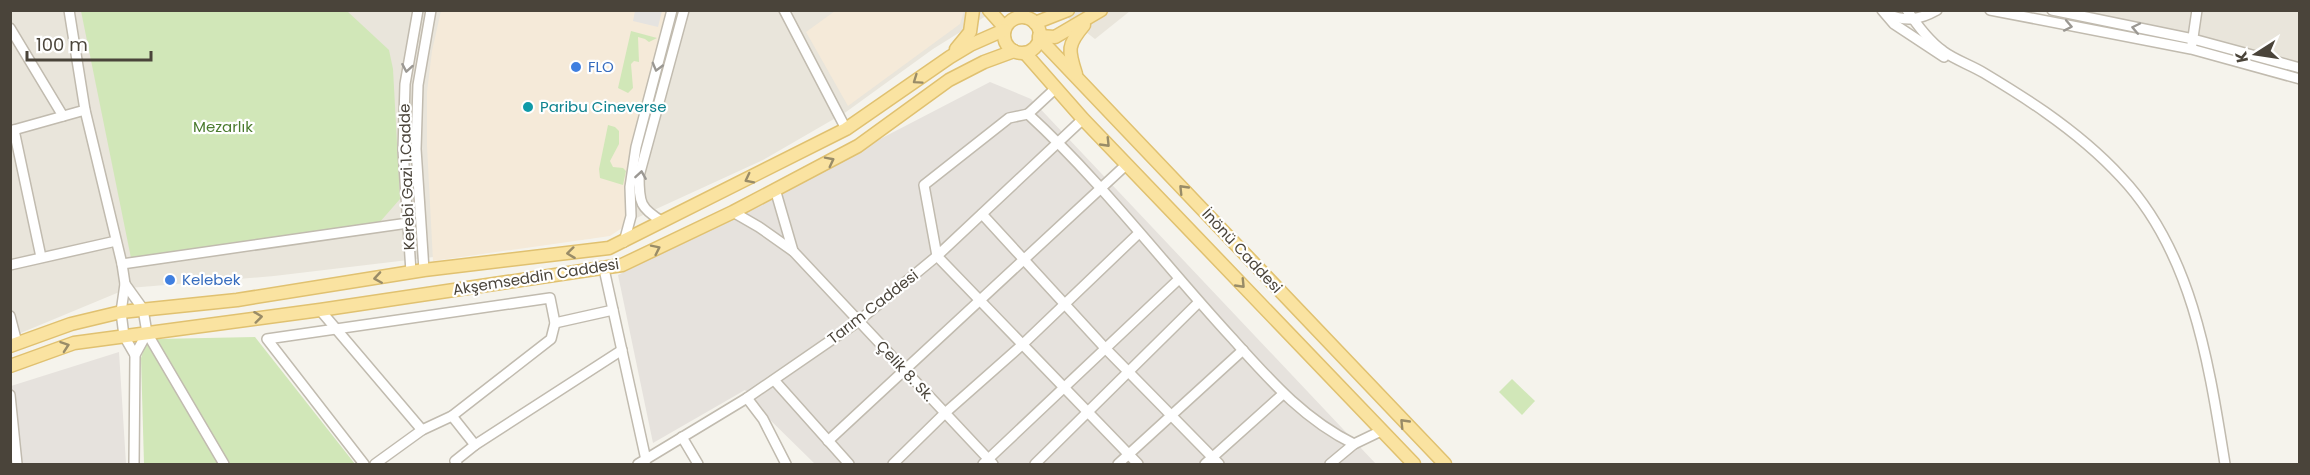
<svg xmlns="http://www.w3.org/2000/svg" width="2310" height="475" viewBox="0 0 2310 475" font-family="Poppins,sans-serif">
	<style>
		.residential { fill: #e9e5db }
		.commercial { fill: #f5ead9 }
		.industrial { fill: #e6e2dd }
		.green { fill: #d1e7b8 }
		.parking { fill: #e5e3e0 }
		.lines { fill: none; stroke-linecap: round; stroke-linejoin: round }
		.minor-casing { stroke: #c1bbaf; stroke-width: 12 }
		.major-casing { stroke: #e0c170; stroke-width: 15 }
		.minor { stroke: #fff; stroke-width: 9 }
		.major { stroke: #fae3a1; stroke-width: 12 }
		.oneway { stroke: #9b9893 }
		.oneway2 { stroke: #998c68 }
		.shop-dot { fill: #3f7fe0; stroke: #fff; stroke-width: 2 }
		.culture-dot { fill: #0f9aa8; stroke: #fff; stroke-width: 2 }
		.labels { text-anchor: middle; stroke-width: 4.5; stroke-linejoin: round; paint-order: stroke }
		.shop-label { font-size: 15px; fill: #366cbe; stroke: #fff; text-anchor: start }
		.culture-label { font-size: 15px; fill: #0d838f; stroke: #fff; text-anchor: start }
		.park-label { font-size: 15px; fill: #4a7b2e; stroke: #fff }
		.street-label { font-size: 15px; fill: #4a443a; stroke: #fff }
	</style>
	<rect width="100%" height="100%" fill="#f5f3ec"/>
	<!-- residential -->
	<g class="residential">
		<polygon points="11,11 994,11 933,49 846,112 763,160 593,238 274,276 129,288 11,337"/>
		<polygon points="1059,11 1130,11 1095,39"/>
		<polygon points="2060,11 2299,11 2299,79"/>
	</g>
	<!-- commercial -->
	<g class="commercial">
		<polygon points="441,11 667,11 624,188 626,220 622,228 610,236 433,261 427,146 427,92 432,51"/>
		<polygon points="835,11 835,10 964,11 960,24 848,106 806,32"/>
	</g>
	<!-- industrial -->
	<g class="industrial">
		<polygon points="990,82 1031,99 1376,464 815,464 760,410 745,390 653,443 618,275"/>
		<polygon points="119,352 126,464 11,464 11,386"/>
	</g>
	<!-- green -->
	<g class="green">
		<polygon points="81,11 347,11 389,50 393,69 400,199 379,223 131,258"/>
		<polygon points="631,31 657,38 649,42 645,39 638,37 639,62 634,61 631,64 633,88 628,93 618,88"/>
		<polygon points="608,125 615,127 619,131 619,144 610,161 613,167 623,168 626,171 623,185 600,178 599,169"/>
		<polygon points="255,337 355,464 144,464 141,358 145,345 156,339"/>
		<polygon points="1512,379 1535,401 1522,415 1499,392"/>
	</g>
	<!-- parking -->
	<polygon class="parking" points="635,11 662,11 658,27 633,21"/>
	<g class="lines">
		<defs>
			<g id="minor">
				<polyline points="69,10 85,110 122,264 125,284 121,312 124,336 135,355"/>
				<polyline points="784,10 846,129"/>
				<polyline points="1882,10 1894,24 1944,57"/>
				<path d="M 1907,10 C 1917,25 1929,41 1943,51 C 1955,60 1971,65 1984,73 C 2004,85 2025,98 2045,112 C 2072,131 2099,153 2121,177 C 2193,253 2209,365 2225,464"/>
				<polyline points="1990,10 2191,49 2300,79"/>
				<polyline points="2052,10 2193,39 2300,68"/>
				<path d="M 1887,14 C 1906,22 1919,20 1937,10"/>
				<polyline points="10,28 63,116"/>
				<polyline points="2192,44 2197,10"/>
				<polyline points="1028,114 1056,88"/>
				<polyline points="14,130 41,257"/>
				<polyline points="10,131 85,110"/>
				<polyline points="775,189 793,251"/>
				<polyline points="733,212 759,227 793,251 993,464"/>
				<polyline points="982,214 1105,348 1219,464"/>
				<path d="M 663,222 C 640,208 639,203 639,176 L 684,10"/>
				<polyline points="624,242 631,216 630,187 636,147 672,10"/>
				<polyline points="122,264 408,223"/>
				<polyline points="10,265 116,241"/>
				<polyline points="604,269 646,460"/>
				<polyline points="424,270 416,149 418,85 431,10"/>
				<polyline points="411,272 403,150 405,84 418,10"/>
				<polyline points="125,284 143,309 147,333 135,355 134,464"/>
				<polyline points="320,310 422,430"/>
				<polyline points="10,316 17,343"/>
				<polyline points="555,323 613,310"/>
				<polyline points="147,333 224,464"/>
				<polyline points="774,380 849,464"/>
				<polyline points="10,395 17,464"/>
				<polyline points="747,398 763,419 786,464"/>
				<polyline points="452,416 475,445"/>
				<polyline points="682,437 698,464"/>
				<polyline points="828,441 1127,164"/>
				<polyline points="364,464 267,339 550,298 555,323 551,339 452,416 422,430 375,464"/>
				<polyline points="457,464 455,461 475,445 622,350"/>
				<polyline points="638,464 747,398 856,323 937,256 1083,119"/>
				<polyline points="893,464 945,413 1023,344 1139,233"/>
				<polyline points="983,464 1179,279"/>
				<polyline points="1035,464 1199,302"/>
				<polyline points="1118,464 1243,350"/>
				<path d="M 1138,464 L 937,256 L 924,185 L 1009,118 L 1028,114 C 1102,182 1163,263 1231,337 C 1269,379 1303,419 1354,444"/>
				<polyline points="1205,464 1283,394"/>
				<polyline points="1330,464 1354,444 1381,431"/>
			</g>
			<g id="major">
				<polyline points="989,10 1005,28"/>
				<circle cx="1022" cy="35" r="18"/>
				<polyline points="1035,23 1068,10"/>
				<polyline points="1039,36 1055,37 1101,10"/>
				<polyline points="1039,38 1445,464"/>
				<polyline points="956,49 970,32 973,10"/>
				<polyline points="1025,53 1083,119 1414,464"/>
				<path d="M 1076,74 C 1068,50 1067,45 1084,25"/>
				<polyline points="10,346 71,324 121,312 237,300 424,270 609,248 846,129 950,57 970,45 1004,30"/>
				<polyline points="10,366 74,343 320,310 622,265 733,212 858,146 949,80 984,62 1014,51"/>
			</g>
		</defs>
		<!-- minor casing -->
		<use href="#minor" class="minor-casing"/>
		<!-- major casing -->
		<use href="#major" class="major-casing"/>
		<!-- minor -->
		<use href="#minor" class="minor"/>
		<!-- major -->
		<use href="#major" class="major"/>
	</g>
	<!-- one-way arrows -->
	<defs><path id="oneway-chevron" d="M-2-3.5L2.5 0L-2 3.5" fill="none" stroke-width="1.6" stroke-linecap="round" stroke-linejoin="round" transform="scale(1.5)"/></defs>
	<g class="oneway">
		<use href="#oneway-chevron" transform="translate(2068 26) rotate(11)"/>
		<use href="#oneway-chevron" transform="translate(2136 28) rotate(-168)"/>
		<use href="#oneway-chevron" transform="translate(657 67) rotate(105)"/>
		<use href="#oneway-chevron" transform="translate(407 68) rotate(100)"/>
		<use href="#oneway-chevron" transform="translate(641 175) rotate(-81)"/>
	</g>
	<g class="oneway2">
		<use href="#oneway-chevron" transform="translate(917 80) rotate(145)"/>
		<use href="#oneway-chevron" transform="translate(1106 143) rotate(46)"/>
		<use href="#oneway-chevron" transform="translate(830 161) rotate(-27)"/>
		<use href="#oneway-chevron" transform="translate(749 179) rotate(153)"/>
		<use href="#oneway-chevron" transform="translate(1183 189) rotate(-134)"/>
		<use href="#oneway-chevron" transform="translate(656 249) rotate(-26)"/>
		<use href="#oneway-chevron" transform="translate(571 253) rotate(173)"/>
		<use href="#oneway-chevron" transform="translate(378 278) rotate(171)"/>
		<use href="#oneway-chevron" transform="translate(1241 284) rotate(46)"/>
		<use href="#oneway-chevron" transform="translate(258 317) rotate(-7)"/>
		<use href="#oneway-chevron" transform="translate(65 346) rotate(-19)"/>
		<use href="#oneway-chevron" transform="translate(1404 423) rotate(-134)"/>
	</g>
	<!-- markers -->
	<g class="shop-dot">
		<circle cx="576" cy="67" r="6"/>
		<circle cx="170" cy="280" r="6"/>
	</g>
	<circle class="culture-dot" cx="528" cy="107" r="6"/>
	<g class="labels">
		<!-- shop labels -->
		<g class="shop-label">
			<text x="588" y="72">FLO</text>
			<text x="182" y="285">Kelebek</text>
		</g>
		<!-- culture labels -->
		<g class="culture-label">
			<text x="540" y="112">Paribu Cineverse</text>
		</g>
		<!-- park labels -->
		<g class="park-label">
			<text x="223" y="132">Mezarlık</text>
		</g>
		<!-- street labels -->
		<g class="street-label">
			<text transform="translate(407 177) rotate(-92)" y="5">Kerebi Gazi 1.Cadde</text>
			<text transform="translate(1242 251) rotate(47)" y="5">İnönü Caddesi</text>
			<text transform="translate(536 277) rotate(-9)" y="5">Akşemseddin Caddesi</text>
			<text transform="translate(873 307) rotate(-38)" y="5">Tarım Caddesi</text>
			<text transform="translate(905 371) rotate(47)" y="5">Çelik 8. Sk.</text>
		</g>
	</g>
	<!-- border -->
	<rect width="2310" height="475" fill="none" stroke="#4a443a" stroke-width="24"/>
	<!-- north arrow -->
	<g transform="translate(2256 54) rotate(258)" stroke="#ffffff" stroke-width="4.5" paint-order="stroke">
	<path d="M0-4.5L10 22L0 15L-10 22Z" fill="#4a443a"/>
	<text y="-9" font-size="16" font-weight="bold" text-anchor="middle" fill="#4a443a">K</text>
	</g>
	<!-- scale -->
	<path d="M27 51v9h124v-9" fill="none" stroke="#4a443a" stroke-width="3"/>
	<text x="36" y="51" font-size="18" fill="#4a443a" stroke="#ffffff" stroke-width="4.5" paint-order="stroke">100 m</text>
</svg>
